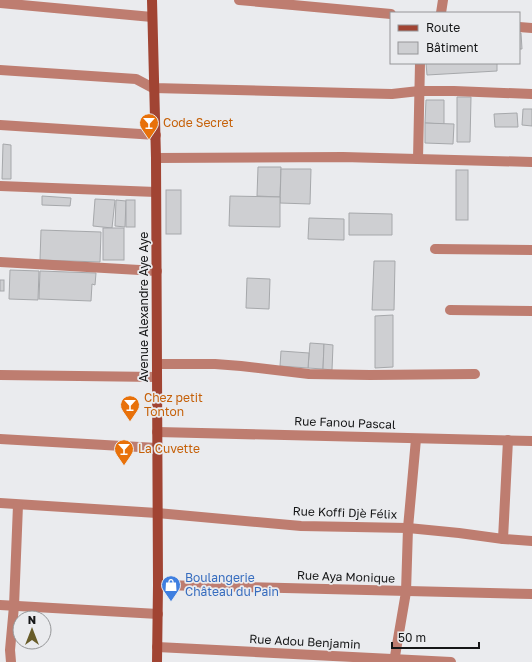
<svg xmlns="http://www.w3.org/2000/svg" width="532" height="662" viewBox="0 0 532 662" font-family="'Golos Text',sans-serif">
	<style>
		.building { fill: #cecfd2; stroke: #a6a8ab }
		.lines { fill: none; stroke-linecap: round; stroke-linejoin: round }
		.street { stroke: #be7d70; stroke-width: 10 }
		.secondary { stroke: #a14433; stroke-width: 10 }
		.labels { text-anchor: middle; stroke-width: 3.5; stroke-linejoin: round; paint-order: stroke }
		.food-label { font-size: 12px; fill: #c56008; stroke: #eaebee; text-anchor: start }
		.street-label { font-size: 12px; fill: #151617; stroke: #eaebee }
		.shop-label { font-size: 12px; fill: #366cbe; stroke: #eaebee; text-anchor: start }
	</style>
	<rect width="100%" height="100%" fill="#eaebee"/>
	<!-- building -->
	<g class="building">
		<polygon points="519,33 521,33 522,49 519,49"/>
		<polygon points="426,63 497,63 497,71 427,75"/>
		<polygon points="457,97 471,97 470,142 457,142"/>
		<polygon points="426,100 444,100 444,124 425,123"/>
		<polygon points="523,109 532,109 532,126 522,125"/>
		<polygon points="517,113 518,127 495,127 494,114"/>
		<polygon points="425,123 454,124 453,144 425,143"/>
		<polygon points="3,144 11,145 11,179 2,179"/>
		<polygon points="258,167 281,167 280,197 257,196"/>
		<polygon points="281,169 311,169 310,204 280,203"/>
		<rect x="456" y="170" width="12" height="50"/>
		<rect x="166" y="190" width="15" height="44"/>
		<polygon points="42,196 71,198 70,206 42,205"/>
		<polygon points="230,196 280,197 280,227 229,226"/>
		<polygon points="95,199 115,200 112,228 93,226"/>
		<polygon points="116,200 126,201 125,227 115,226"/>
		<rect x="126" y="200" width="9" height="27"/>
		<polygon points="349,213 392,214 392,235 349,235"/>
		<polygon points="309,218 344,219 344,240 308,239"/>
		<rect x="103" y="228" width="21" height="32"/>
		<polygon points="41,230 101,232 100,262 40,260"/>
		<polygon points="374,261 395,261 394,310 372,310"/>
		<polygon points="10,270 39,271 38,300 9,299"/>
		<polygon points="40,271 96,273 95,285 92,284 91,301 39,299"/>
		<polygon points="247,278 270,279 269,309 246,308"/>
		<rect x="0" y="280" width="4" height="11"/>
		<polygon points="393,315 393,367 375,368 375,316"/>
		<polygon points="310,343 324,344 323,369 308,368"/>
		<polygon points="324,344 333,345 332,370 323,369"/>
		<polygon points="281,351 309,353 308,368 280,366"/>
	</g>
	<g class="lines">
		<!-- street -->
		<g class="street">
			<polyline points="239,0 391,14"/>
			<polyline points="0,3 152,17"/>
			<polyline points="441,13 443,0"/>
			<polyline points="519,27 532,28"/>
			<polyline points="0,70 136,79 153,88 350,93 392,94 419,91 454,91 532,94"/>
			<polyline points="0,125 156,135"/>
			<polyline points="156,158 343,157 532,162"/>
			<polyline points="418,159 420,63"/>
			<polyline points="0,186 156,192"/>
			<polyline points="435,249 532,250"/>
			<polyline points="0,262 157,271"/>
			<polyline points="450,310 532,311"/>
			<polyline points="157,364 215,364 241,366 309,374 370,375 475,374"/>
			<polyline points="0,375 157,377"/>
			<polyline points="157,432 532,441"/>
			<polyline points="0,439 157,448"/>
			<polyline points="0,503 157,513 301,526 408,528 459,533 503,539 532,541"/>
			<polyline points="503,539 508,440"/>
			<polyline points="158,585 532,594"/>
			<polyline points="0,605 158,614"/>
			<polyline points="157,647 451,662"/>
			<polyline points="11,662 10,650 14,606 18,505"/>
			<polyline points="394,662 406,592 408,528 416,439"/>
		</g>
		<!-- secondary -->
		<polyline class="secondary" points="152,0 156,158 158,585 157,662"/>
	</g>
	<!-- icons -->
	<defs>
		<symbol id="bar-pin" viewBox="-11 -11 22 30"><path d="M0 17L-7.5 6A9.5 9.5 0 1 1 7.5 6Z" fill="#e8710a" stroke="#eaebee"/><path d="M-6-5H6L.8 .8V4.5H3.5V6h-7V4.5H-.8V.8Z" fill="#fff"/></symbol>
		<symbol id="shop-pin" viewBox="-11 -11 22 30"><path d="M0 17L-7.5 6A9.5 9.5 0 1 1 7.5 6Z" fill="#3f7fe0" stroke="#eaebee"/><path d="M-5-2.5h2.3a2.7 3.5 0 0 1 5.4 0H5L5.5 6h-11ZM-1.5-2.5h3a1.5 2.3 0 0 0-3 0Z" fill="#fff"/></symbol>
	</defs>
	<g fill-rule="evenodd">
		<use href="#bar-pin" x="138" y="112" width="22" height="30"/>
		<use href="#bar-pin" x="119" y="394" width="22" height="30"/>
		<use href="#bar-pin" x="113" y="438" width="22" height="30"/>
		<use href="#shop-pin" x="160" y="574" width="22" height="30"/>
	</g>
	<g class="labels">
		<!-- food labels -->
		<g class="food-label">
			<text x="163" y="127">Code Secret</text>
			<text x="144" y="402">Chez petit<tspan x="144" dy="14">Tonton</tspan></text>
			<text x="138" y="453">La Cuvette</text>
		</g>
		<!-- street labels -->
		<g class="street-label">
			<text transform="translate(144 307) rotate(-90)" y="4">Avenue Alexandre Aye Aye</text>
			<text transform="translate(345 423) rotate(2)" y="4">Rue Fanou Pascal</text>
			<text transform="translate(345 513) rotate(2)" y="4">Rue Koffi Djè Félix</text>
			<text transform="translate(346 577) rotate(2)" y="4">Rue Aya Monique</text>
			<text transform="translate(305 642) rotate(3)" y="4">Rue Adou Benjamin</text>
		</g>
		<!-- shop labels -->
		<g class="shop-label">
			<text x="185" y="582">Boulangerie<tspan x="185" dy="14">Château du Pain</tspan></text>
		</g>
	</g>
	<!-- legend -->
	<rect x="390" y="12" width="130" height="52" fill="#eaebee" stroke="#959698"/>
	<rect x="398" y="25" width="20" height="6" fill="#a14433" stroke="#959698"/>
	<text x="426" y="32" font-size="12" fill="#151617">Route</text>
	<rect x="398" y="42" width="20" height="12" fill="#cecfd2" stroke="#959698"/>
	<text x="426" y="52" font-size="12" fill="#151617">Bâtiment</text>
	<!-- north arrow -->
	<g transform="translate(32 630)"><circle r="19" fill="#eaebee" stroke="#959698"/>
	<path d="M0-3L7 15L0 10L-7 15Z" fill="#685c29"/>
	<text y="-6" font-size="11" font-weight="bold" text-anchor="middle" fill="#151617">N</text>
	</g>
	<!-- scale -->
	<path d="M392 642v6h87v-6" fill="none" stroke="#151617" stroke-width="2"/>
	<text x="398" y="642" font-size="12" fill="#151617" stroke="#eaebee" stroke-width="3" paint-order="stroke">50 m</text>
</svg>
